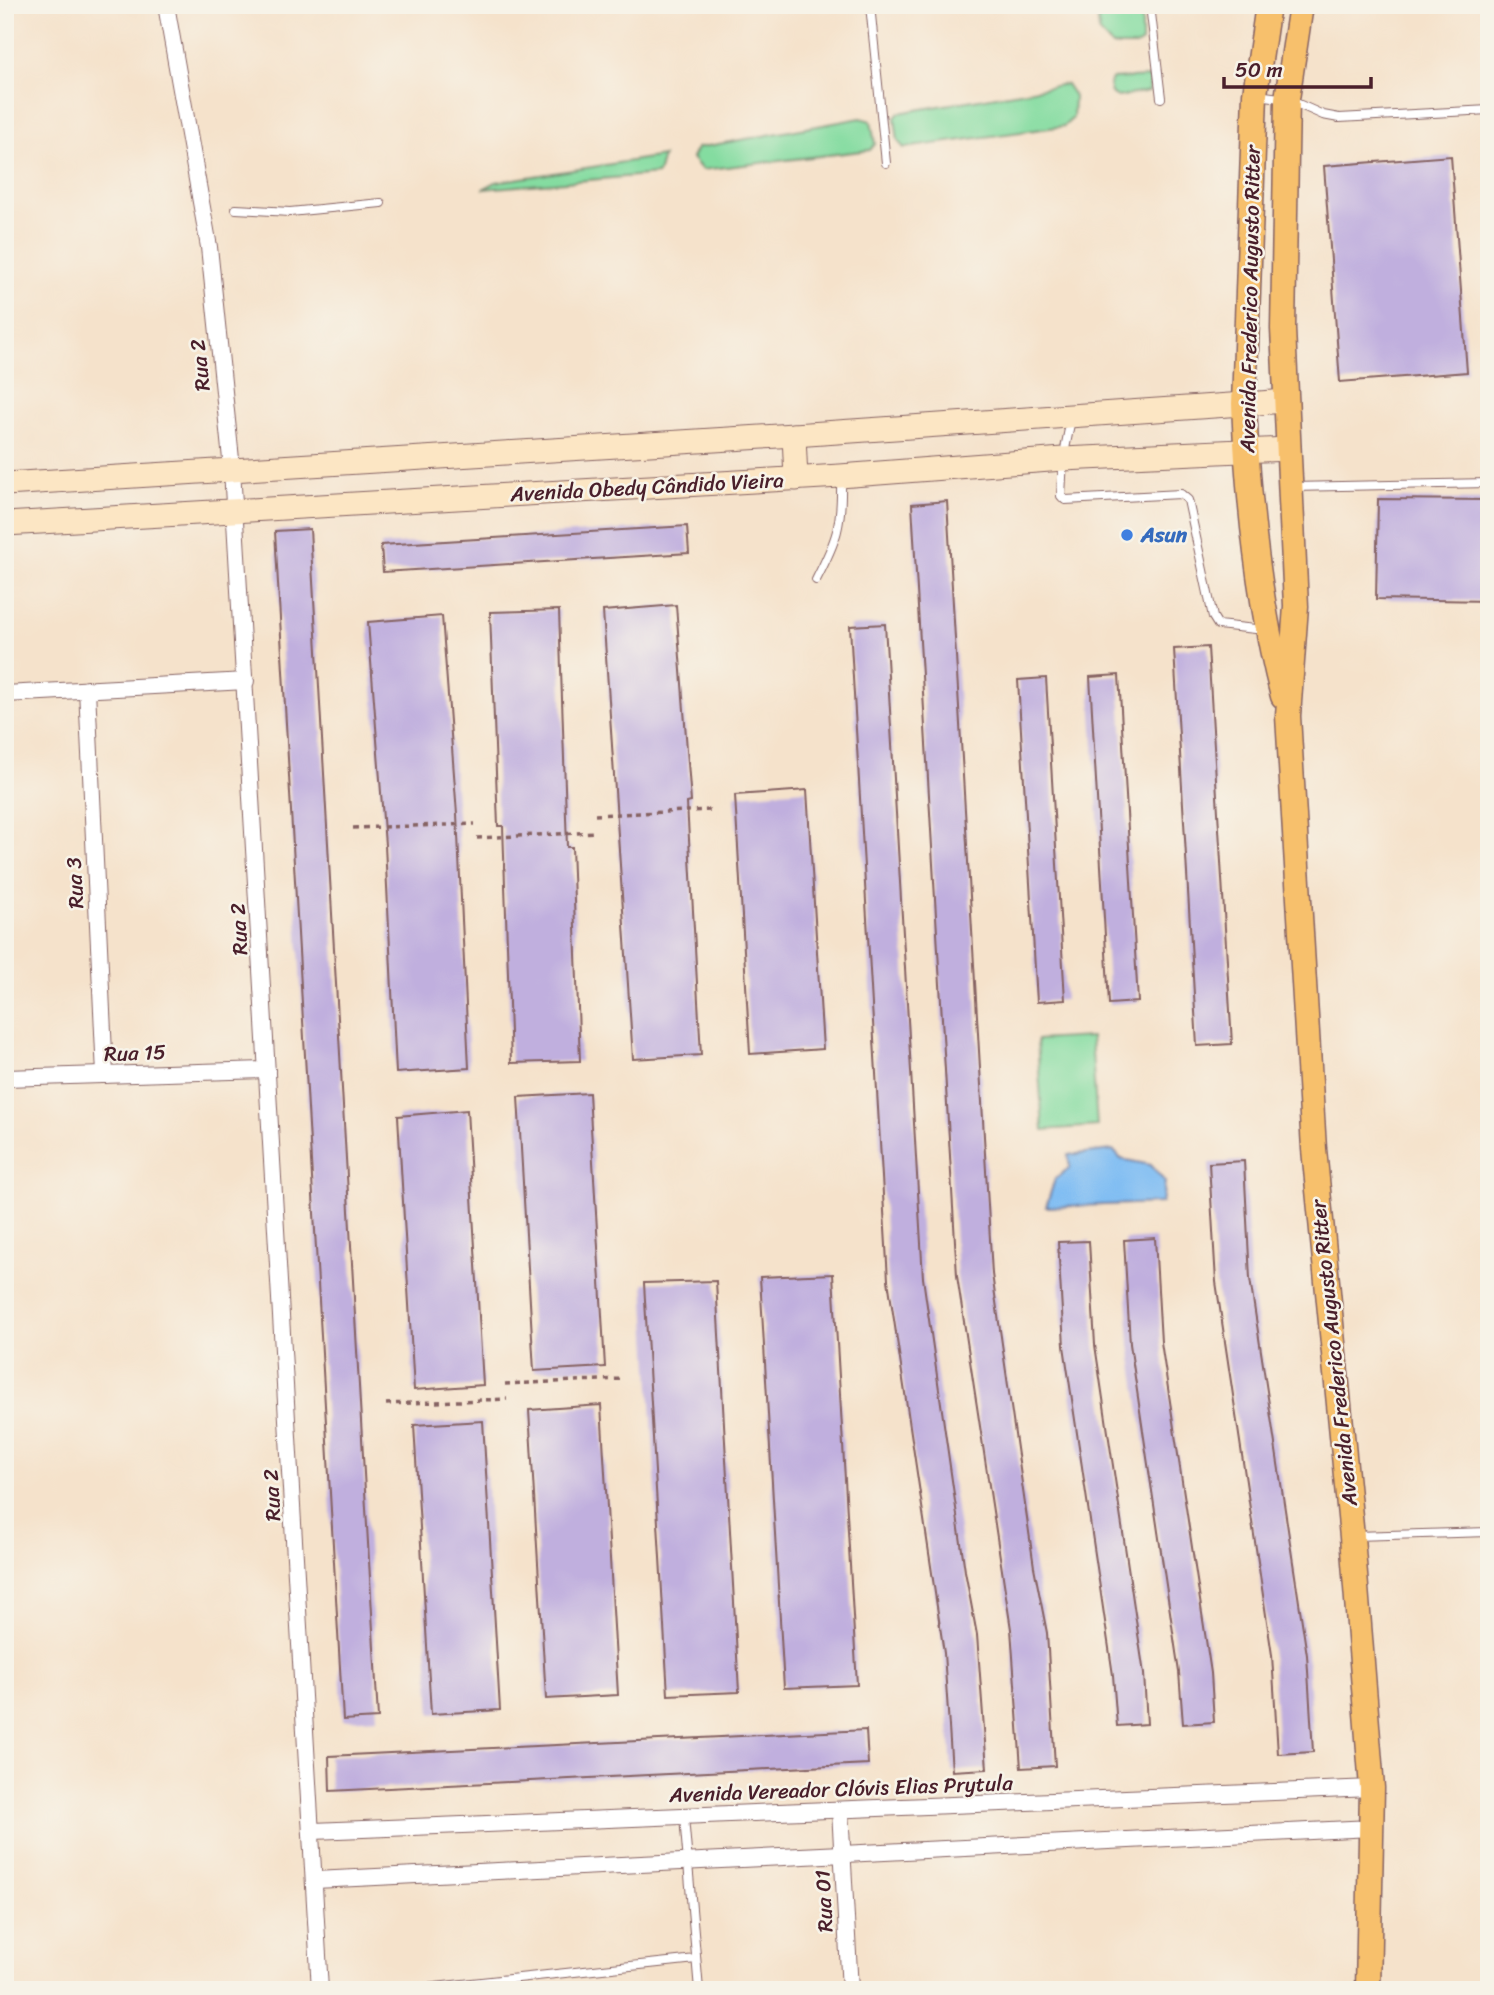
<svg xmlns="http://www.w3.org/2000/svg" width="1494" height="1995" viewBox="0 0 1494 1995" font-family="Sriracha,sans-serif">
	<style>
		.green { fill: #84dca0; stroke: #677e66; stroke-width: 2 }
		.water { fill: #80bdf3; stroke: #656e8f; stroke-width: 2 }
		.building { fill: #c0afde }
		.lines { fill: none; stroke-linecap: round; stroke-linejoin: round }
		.lane-casing { stroke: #866363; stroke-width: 10 }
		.street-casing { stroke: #866363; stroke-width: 18 }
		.secondary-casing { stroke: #866363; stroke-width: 25 }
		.primary-casing { stroke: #866363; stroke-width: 27 }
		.path { stroke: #866363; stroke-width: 3.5; stroke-dasharray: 5 5; stroke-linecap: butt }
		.lane { stroke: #fff; stroke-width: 8 }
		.street { stroke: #fff; stroke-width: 16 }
		.secondary { stroke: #fce6c4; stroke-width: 23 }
		.primary { stroke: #f7c06c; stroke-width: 24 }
		.shop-dot { fill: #3f7fe0; stroke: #f7f3e8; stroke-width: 2.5 }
		.labels { text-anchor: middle; stroke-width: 5; stroke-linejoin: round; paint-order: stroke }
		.street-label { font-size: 21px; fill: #4a1f2b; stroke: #f7f3e8 }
		.shop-label { font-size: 21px; font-weight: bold; fill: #366cbe; stroke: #f7f3e8; text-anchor: start }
	</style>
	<rect width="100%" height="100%" fill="#f7f3e8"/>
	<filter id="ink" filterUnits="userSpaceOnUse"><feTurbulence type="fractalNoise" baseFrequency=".0143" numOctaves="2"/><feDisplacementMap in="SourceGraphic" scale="14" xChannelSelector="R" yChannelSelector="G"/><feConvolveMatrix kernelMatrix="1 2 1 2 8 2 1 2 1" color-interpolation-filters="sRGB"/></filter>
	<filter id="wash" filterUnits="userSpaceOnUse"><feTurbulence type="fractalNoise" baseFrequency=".00686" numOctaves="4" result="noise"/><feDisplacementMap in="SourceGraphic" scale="28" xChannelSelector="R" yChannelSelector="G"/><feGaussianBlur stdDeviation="1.57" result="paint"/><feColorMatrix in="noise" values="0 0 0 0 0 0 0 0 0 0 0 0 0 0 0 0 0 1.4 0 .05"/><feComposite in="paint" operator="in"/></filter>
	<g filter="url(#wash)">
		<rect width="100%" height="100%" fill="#f5e2cb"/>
		<!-- green -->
		<g class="green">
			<polygon points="1097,5 1142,7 1142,42 1136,46 1112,46 1099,32"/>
			<polygon points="1150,77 1149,91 1118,97 1111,93 1109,85 1112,79"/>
			<polygon points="1066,84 1074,96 1073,118 1064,126 904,148 898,141 895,118 899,113"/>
			<polygon points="861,118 871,121 875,144 870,150 702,170 692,158 697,148"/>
			<polygon points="663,156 658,174 483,189 496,182"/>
			<polygon points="1091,1037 1097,1126 1043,1130 1037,1040"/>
		</g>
		<!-- water -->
		<polygon class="water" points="1113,1150 1121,1159 1151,1165 1165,1182 1162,1203 1046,1207 1055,1179 1070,1167 1068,1155"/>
		<g id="blocks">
			<!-- building -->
			<g class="building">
				<polygon points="1451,156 1467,372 1340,382 1324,166"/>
				<polygon points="1378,499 1489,500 1489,601 1376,599"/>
				<polygon points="947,501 992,1274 1034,1567 1047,1633 1055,1766 1021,1768 1011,1629 957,1276 912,504"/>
				<polygon points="687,526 689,553 383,572 381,545"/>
				<polygon points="310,529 378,1718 343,1720 275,531"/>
				<polygon points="676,605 691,802 687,803 701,1055 633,1059 603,611"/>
				<polygon points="559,610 567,847 572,847 580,1061 511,1063 503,826 498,826 490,612"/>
				<polygon points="442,616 457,814 469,1068 396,1073 385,845 368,622"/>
				<polygon points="885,624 923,1278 965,1571 977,1635 987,1769 952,1771 944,1653 888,1280 850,626"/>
				<polygon points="1208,647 1232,1044 1197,1046 1174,649"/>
				<polygon points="1119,675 1138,1002 1109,1004 1090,677"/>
				<polygon points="1046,678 1065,1000 1037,1002 1018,680"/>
				<polygon points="807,790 823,1049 750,1054 735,795"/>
				<polygon points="589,1093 605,1367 534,1371 518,1097"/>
				<polygon points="467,1110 483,1385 414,1390 398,1116"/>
				<polygon points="1244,1161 1250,1279 1307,1655 1313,1752 1278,1754 1272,1655 1216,1282 1209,1163"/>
				<polygon points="1155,1238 1161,1342 1211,1673 1214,1722 1183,1724 1179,1672 1130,1344 1124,1240"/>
				<polygon points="1089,1241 1095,1345 1144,1674 1147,1724 1117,1726 1113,1675 1064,1346 1058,1242"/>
				<polygon points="833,1274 857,1685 784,1688 760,1277"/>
				<polygon points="716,1281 739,1692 668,1695 644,1283"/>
				<polygon points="601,1405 618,1695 546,1699 529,1410"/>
				<polygon points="483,1421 500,1710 431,1714 414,1425"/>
				<polygon points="866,1730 868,1764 330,1791 329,1756"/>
			</g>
		</g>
	</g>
	<g filter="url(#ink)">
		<use href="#blocks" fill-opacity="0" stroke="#866363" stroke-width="2"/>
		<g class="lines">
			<defs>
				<g id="lane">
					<polyline points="870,5 886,163"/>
					<polyline points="1150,5 1161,98"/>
					<polyline points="1258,95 1287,99 1323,115 1339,118 1489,110"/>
					<polyline points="236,209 290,212 381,203"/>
					<polyline points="1071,419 1063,459 1061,496 1065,500 1181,494 1188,500 1213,617 1218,625 1265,630"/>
					<polyline points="1292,487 1489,483"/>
					<path d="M 816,580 C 837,539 842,526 841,480"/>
					<polyline points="1355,1536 1489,1532"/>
					<polyline points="684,1817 699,1990"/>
					<polyline points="407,1990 696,1959"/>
				</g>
				<g id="street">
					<polyline points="166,5 209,247 232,469 320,1990"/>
					<polyline points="87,689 105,1075"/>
					<polyline points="5,694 246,681"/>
					<polyline points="5,1078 267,1070"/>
					<polyline points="840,1810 850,1990"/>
					<polyline points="313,1831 1372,1788"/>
					<polyline points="315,1880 1371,1828"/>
				</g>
				<g id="secondary">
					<polyline points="794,435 796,479"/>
					<polyline points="5,484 794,435 1286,401"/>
					<polyline points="5,524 840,476 1063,459 1288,449"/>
				</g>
				<g id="primary">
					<path d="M 1268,5 L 1255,94 L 1244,404 C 1248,502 1258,601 1283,696"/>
					<polyline points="1301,5 1287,99 1283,329 1296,606 1288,716 1314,1149 1352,1537 1372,1788 1368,1990"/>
				</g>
			</defs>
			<!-- lane casing -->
			<use href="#lane" class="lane-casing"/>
			<!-- street casing -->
			<use href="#street" class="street-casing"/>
			<!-- secondary casing -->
			<use href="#secondary" class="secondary-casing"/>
			<!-- primary casing -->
			<use href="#primary" class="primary-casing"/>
			<!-- path -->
			<g class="path">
				<polyline points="595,815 710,810"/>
				<polyline points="353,828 475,824"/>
				<polyline points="477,838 596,832"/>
				<polyline points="505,1384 623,1379"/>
				<polyline points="386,1404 507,1399"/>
			</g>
			<!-- lane -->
			<use href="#lane" class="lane"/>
			<!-- street -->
			<use href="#street" class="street"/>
			<!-- secondary -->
			<use href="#secondary" class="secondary"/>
			<!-- primary -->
			<use href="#primary" class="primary"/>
		</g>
	</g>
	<!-- markers -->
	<circle class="shop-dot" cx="1127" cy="535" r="7"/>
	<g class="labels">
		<!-- street labels -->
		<g class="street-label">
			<text transform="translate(1250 299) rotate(-89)" y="7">Avenida Frederico Augusto Ritter</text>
			<text transform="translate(200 365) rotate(-96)" y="7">Rua 2</text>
			<text transform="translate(647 487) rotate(-3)" y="7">Avenida Obedy Cândido Vieira</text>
			<text transform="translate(75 883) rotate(-93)" y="7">Rua 3</text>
			<text transform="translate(239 929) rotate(-93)" y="7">Rua 2</text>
			<text transform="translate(135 1053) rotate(-2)" y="7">Rua 15</text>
			<text transform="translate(1334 1353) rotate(-96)" y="7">Avenida Frederico Augusto Ritter</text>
			<text transform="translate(272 1495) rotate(-93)" y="7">Rua 2</text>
			<text transform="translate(841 1789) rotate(-2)" y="7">Avenida Vereador Clóvis Elias Prytula</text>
			<text transform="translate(824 1901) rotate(-93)" y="7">Rua 01</text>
		</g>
		<!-- shop labels -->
		<g class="shop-label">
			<text x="1141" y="542">Asun</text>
		</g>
	</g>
	<!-- margin -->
	<rect width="1494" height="1995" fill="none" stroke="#f7f3e8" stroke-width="28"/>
	<!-- scale -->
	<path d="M1224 77v10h147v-10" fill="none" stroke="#4a1f2b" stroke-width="3.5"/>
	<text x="1235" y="77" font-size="21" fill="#4a1f2b" stroke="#f7f3e8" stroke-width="5" paint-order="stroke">50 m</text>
</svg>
